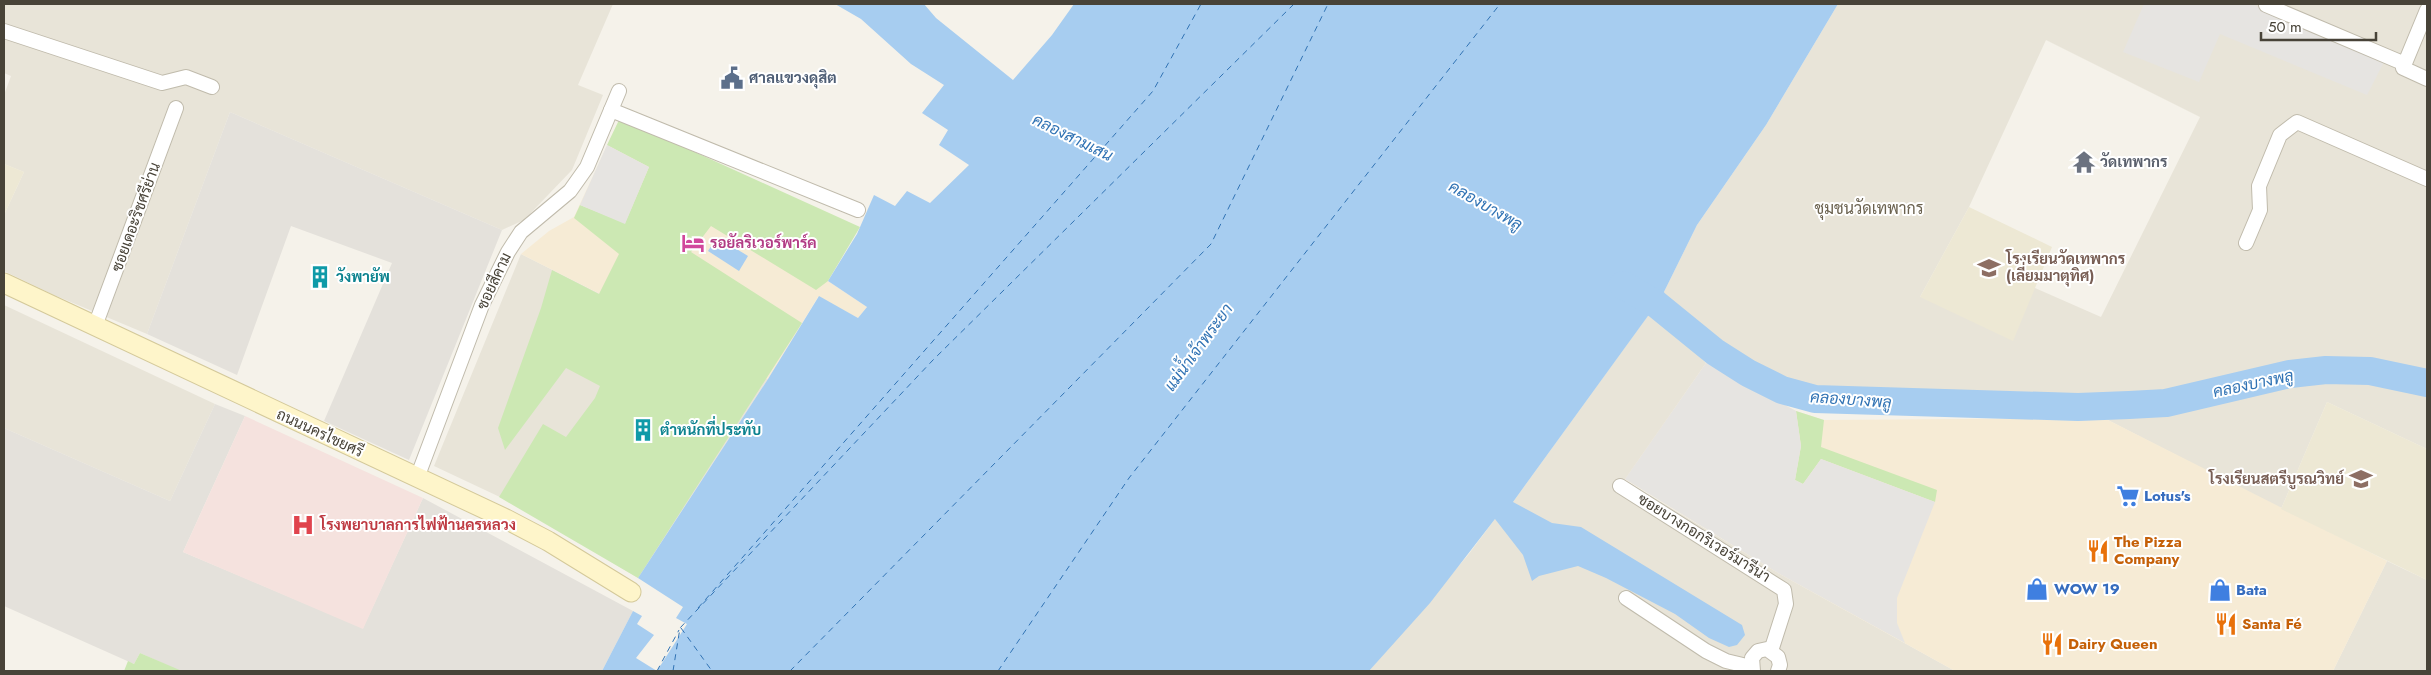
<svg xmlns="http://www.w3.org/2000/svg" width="2431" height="675" viewBox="0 0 2431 675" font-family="Jost,Sarabun,sans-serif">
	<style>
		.residential { fill: #e8e4d8; fill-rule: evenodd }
		.commercial { fill: #f6ebd5 }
		.industrial { fill: #e4e1db }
		.education { fill: #ede8d4 }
		.medical { fill: #f5e2de }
		.green { fill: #cce8b3 }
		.parking { fill: #e6e4e1 }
		.water { fill: #a7cdf0 }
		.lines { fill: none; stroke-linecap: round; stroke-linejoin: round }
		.river { stroke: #a7cdf0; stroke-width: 28 }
		.ferry { stroke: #3173b4; stroke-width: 1; stroke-dasharray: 6 5; stroke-linecap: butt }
		.street-casing { stroke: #c0bbac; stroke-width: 16 }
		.secondary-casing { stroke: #d4c99a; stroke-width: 21 }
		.street { stroke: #fff; stroke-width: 14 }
		.secondary { stroke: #fef5ca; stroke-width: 19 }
		.labels { text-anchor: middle; stroke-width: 4; stroke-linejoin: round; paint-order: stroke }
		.service-label { font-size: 15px; font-weight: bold; fill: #4e5e75; stroke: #fff; text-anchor: start }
		.worship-label { font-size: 15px; font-weight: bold; fill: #5b616d; stroke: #fff; text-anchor: start }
		.street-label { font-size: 15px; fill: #484338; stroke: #fff }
		.hotel-label { font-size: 15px; font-weight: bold; fill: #b23c85; stroke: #fff; text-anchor: start }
		.education-label { font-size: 15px; font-weight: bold; fill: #785e54; stroke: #fff; text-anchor: start }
		.culture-label { font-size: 15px; font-weight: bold; fill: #0d838f; stroke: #fff; text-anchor: start }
		.shop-label { font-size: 15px; font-weight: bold; fill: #366cbe; stroke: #fff; text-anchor: start }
		.health-label { font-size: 15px; font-weight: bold; fill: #be3a42; stroke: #fff; text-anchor: start }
		.food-label { font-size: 15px; font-weight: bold; fill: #c56008; stroke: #fff; text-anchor: start }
		.water-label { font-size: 16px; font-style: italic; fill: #3173b4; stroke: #fff }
		.neighbourhood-label { font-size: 16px; fill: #6b624f; stroke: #fff }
	</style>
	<rect width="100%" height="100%" fill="#f5f2ea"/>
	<!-- residential -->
	<g class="residential">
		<polygon points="4,4 613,4 578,85 603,95 572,170 524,220 502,230 230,112 147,334 54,295 4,271 4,215 24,172 4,164 4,95 11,76 4,73"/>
		<path d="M 1838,4 L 2427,4 L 2427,375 L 2371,363 L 2293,365 L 2251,372 L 2154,400 L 2103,402 L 1892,397 L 1806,390 L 1763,377 L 1719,348 L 1661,298 L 1697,225 L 1766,125 ZM 2046,40 L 2200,117 L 2101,317 L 2035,288 L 1920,297 L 1969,207 Z"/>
		<polygon points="521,254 768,379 638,578 517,505 434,466"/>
		<polygon points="4,305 215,404 170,501 4,428"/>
		<polygon points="1652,310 1706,363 1625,480 1778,573 1955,671 1369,671 1468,555 1495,519 1513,502"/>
		<polygon points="2377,382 2427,390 2427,449 2327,402 2281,509 2104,418 2188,409 2284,384"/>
		<polygon points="2387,561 2427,580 2427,671 2333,671"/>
	</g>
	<!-- commercial -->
	<g class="commercial">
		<polygon points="620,118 828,281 867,307 858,318 818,297 768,379 521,254 549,231 574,217"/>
		<polygon points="1706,363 1796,411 1824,420 2104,418 2387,561 2333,671 1955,671 1778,573 1625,479"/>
	</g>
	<!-- industrial -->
	<g class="industrial">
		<polygon points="230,112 502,230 409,460 324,421 392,263 291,226 237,375 147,334"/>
		<polygon points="215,404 245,416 183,552 363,628 423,498 633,611 602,671 180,671 140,653 134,664 4,606 4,428 170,501"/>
	</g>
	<!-- education -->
	<g class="education">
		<polygon points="4,164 24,172 4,215"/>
		<polygon points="1969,207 2052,247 2013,341 1920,297"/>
		<polygon points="2327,402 2427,449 2427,580 2281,509"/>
	</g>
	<!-- medical -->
	<polygon class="medical" points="245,416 423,498 363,629 183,552"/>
	<!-- green -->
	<g class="green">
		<polygon points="620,118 860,227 828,281 816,290 711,226 691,252 802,323 638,578 499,497 543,424 566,437 595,398 600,386 566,368 505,450 498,428 541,308 552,270 599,294 619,254 574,218 580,205 625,223 649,167 607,145"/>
		<polygon points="1796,411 1824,420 1821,447 1937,490 1935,502 1821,459 1803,484 1795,480 1801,446"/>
		<polygon points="140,653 182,671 124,671 128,661 134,664"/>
	</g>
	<!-- parking -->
	<g class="parking">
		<polygon points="2144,4 2252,4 2384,62 2367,95 2220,34 2199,82 2123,52"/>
		<polygon points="607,145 649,167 625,224 580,205"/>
		<polygon points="1706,363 1796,411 1801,446 1795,480 1803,484 1821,459 1935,502 1897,598 1897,623 1905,643 1778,573 1625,479"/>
	</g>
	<!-- water -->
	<g class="water">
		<polygon points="835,4 924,4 936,18 1013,80 1052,35 1074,4 1838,4 1766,125 1697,225 1661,298 1513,502 1552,523 1581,527 1742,625 1745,635 1737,645 1729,647 1709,638 1675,614 1606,578 1578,566 1539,576 1532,581 1523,555 1495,519 1430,603 1369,671 602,671 633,611 642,616 637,624 654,635 636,658 657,671 687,624 676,618 683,607 638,578 768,379 819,296 858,318 867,307 828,281 857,234 874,195 895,206 907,191 930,203 969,165 939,145 948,130 922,113 944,85 911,64 861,19"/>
		<polygon points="717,237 748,256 739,271 708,251"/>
	</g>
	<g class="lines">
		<!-- river -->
		<polyline class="river" points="1623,285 1656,304 1715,352 1748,373 1782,390 1815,399 2078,407 2129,405 2166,403 2290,374 2326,370 2370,371 2427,383"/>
		<!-- ferry -->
		<g class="ferry">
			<polyline points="698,608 1153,91 1201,4"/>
			<polyline points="681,628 712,671"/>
			<polyline points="657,671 679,630"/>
			<polyline points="673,671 680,628 933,360 1294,4"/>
			<polyline points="790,671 1211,244 1328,4"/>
			<polyline points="998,671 1129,478 1500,4"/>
		</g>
		<defs>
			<g id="street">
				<polyline points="2266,5 2405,64"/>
				<polyline points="2427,10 2403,68 2427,79"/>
				<polyline points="4,31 162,83 186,77 212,87"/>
				<polyline points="611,110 858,210"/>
				<polyline points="2246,243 2260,210 2259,186 2280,135 2297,122 2427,179"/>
				<polyline points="95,326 176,108"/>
				<polyline points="417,478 482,305 508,252 521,232 570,191 587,167 619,91"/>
				<polyline points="1620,486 1784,590 1786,604 1771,651"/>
				<polyline points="1626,598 1706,651 1726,661 1751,667"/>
				<polyline points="1753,671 1752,658 1758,651 1767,649 1778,657 1780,665 1778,671"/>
			</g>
			<polyline id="secondary" points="4,283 506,519 548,541 631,592"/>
		</defs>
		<!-- street casing -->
		<use href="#street" class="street-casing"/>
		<!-- secondary casing -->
		<use href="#secondary" class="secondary-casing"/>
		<!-- street -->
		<use href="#street" class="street"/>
		<!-- secondary -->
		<use href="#secondary" class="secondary"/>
	</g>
	<!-- icons -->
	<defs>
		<symbol id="civic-bare" viewBox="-9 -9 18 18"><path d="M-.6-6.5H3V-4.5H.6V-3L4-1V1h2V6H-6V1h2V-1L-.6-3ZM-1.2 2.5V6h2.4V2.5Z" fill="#5c6f8a" stroke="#fff" stroke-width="2.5" paint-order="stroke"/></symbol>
		<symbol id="temple-bare" viewBox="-9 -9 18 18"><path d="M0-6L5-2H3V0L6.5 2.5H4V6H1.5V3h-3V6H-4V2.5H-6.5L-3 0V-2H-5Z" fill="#6b7280" stroke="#fff" stroke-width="2.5" paint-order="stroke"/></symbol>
		<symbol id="hotel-bare" viewBox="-9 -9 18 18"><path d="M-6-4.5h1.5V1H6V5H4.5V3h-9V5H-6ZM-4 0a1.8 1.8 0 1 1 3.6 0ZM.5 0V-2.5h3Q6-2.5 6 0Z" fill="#d1479c" stroke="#fff" stroke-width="2.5" paint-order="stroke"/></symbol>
		<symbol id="school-bare" viewBox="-9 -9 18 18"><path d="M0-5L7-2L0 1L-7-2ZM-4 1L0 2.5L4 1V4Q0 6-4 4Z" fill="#8d6e63" stroke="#fff" stroke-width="2.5" paint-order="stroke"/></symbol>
		<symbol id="building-bare" viewBox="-9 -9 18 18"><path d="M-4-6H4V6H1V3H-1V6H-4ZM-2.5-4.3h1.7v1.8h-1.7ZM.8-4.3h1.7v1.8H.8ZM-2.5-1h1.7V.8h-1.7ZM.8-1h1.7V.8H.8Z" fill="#0f9aa8" stroke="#fff" stroke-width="2.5" paint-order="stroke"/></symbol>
		<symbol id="supermarket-bare" viewBox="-9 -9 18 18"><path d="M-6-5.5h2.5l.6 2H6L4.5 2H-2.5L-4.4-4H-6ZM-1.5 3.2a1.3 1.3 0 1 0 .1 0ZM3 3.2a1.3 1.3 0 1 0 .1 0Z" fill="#3f7fe0" stroke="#fff" stroke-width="2.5" paint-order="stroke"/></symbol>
		<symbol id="hospital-bare" viewBox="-9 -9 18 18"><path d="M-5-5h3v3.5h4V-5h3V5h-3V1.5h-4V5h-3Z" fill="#e0444e" stroke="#fff" stroke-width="2.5" paint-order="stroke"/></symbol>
		<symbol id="restaurant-bare" viewBox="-9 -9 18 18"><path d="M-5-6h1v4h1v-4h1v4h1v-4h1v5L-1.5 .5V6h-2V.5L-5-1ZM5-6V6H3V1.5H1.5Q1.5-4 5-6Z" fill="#e8710a" stroke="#fff" stroke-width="2.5" paint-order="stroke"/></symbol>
		<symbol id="shop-bare" viewBox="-9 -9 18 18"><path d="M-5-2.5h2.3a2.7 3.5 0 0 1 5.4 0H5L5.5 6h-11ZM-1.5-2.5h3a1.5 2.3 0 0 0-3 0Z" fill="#3f7fe0" stroke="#fff" stroke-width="2.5" paint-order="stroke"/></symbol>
	</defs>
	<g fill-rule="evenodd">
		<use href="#civic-bare" x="716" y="62" width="32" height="32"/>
		<use href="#temple-bare" x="2068" y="146" width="32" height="32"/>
		<use href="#hotel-bare" x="677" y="227" width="32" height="32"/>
		<use href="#school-bare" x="1973" y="252" width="32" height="32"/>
		<use href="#building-bare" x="304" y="261" width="32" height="32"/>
		<use href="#building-bare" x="627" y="414" width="32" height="32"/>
		<use href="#school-bare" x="2345" y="463" width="32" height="32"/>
		<use href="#supermarket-bare" x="2112" y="480" width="32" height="32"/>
		<use href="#hospital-bare" x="287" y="509" width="32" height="32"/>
		<use href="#restaurant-bare" x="2082" y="535" width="32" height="32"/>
		<use href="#shop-bare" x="2021" y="573" width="32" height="32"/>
		<use href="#shop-bare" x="2204" y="574" width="32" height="32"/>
		<use href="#restaurant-bare" x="2210" y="608" width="32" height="32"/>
		<use href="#restaurant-bare" x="2036" y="628" width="32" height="32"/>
	</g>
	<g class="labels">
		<!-- service labels -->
		<g class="service-label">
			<text x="749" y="83">ศาลแขวงดุสิต</text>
		</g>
		<!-- worship labels -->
		<g class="worship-label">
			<text x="2100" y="167">วัดเทพากร</text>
		</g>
		<!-- street labels -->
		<g class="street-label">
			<text transform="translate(136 217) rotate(-70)" y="5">ซอยเดอะริชศรีย่าน</text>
			<text transform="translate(494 281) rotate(-65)" y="5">ซอยสีคาม</text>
			<text transform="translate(320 433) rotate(25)" y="5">ถนนนครไชยศรี</text>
			<text transform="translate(1704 538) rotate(32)" y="5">ซอยบางกอกริเวอร์มารีน่า</text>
		</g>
		<!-- hotel labels -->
		<g class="hotel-label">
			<text x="710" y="248">รอยัลริเวอร์พาร์ค</text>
		</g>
		<!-- education labels -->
		<g class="education-label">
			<text x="2006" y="264">โรงเรียนวัดเทพากร<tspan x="2006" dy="17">(เลี่ยมมาตุทิศ)</tspan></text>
			<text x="2344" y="484" text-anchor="end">โรงเรียนสตรีบูรณวิทย์</text>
		</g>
		<!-- culture labels -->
		<g class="culture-label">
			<text x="336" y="282">วังพายัพ</text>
			<text x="660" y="435">ตำหนักที่ประทับ</text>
		</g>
		<!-- shop labels -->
		<g class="shop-label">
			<text x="2144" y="501">Lotus's</text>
			<text x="2054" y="594">WOW 19</text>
			<text x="2236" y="595">Bata</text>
		</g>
		<!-- health labels -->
		<g class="health-label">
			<text x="320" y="530">โรงพยาบาลการไฟฟ้านครหลวง</text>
		</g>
		<!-- food labels -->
		<g class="food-label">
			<text x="2114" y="547">The Pizza<tspan x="2114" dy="17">Company</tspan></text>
			<text x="2242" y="629">Santa Fé</text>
			<text x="2068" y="649">Dairy Queen</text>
		</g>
		<!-- water labels -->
		<g class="water-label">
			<text transform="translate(1073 137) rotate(26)" y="6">คลองสามเสน</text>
			<text transform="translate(1486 205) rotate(30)" y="6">คลองบางพลู</text>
			<text transform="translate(1198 347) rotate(-54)" y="6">แม่น้ำเจ้าพระยา</text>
			<text transform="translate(2253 383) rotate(-12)" y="6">คลองบางพลู</text>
			<text transform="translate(1851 399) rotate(4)" y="6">คลองบางพลู</text>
		</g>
		<!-- neighbourhood labels -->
		<g class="neighbourhood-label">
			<text x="1869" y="214">ชุมชนวัดเทพากร</text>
		</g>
	</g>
	<!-- border -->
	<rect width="2431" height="675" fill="none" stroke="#484338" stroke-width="10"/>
	<!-- scale -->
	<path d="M2261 32v8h115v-8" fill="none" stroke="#484338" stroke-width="2.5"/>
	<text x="2268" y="32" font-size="15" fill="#484338" stroke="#ffffff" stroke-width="4" paint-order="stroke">50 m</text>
</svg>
